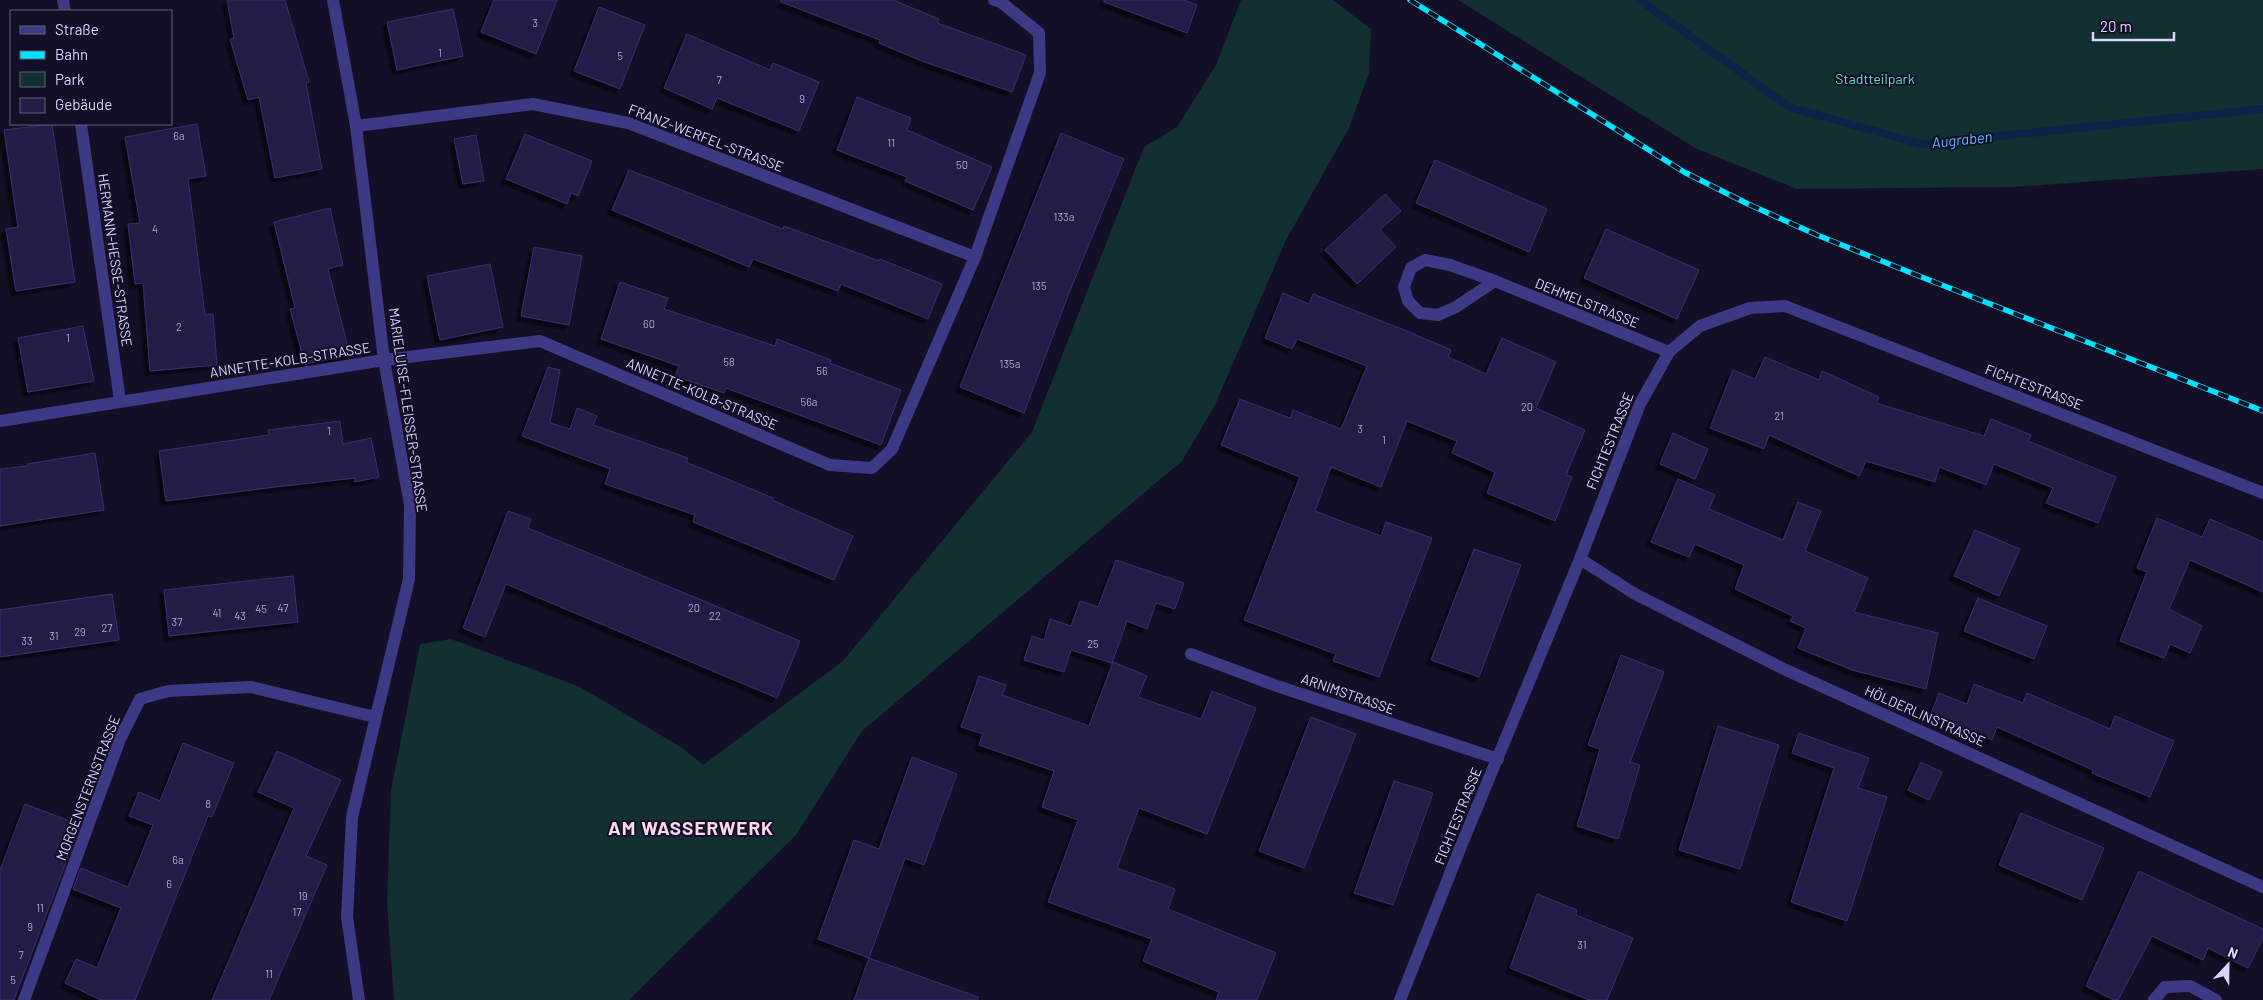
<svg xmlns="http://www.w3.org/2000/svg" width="2263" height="1000" viewBox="0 0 2263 1000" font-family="Barlow,sans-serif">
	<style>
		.green { fill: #12302f }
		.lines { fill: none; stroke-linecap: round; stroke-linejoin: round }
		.stream { stroke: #0c2248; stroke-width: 8 }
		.building { fill: #241b47; stroke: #3b2d73; filter: url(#shadow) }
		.minor { stroke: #3d3a85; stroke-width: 12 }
		.rail-casing { stroke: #00e5ff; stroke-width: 5.5 }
		.rail { stroke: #130f26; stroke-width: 4; stroke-dasharray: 11; stroke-linecap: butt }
		.labels { text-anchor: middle; stroke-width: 4; stroke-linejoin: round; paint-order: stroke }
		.number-label { font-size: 11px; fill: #aca6d1 }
		.park-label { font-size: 14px; fill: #5fe0c0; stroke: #130f26 }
		.street-label { font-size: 14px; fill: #d9d4ff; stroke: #130f26 }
		.water-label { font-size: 15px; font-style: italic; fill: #62b6ff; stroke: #130f26 }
		.district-label { font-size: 19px; font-weight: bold; letter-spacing: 1px; fill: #ffd6f0; stroke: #130f26 }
	</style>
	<defs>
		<filter id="shadow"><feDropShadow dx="-4.5" dy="4.5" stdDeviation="1" flood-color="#0009"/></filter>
	</defs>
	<rect width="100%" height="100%" fill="#130f26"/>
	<!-- green -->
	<g class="green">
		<polygon points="1241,0 1333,0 1371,29 1369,73 1349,128 1286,240 1215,405 1182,461 862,731 796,835 629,1000 394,1000 387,904 391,790 420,644 451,639 580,687 684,749 703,765 843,661 1032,432 1144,147 1177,127 1216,65"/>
		<polygon points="1458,0 2263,0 2263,169 2013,187 1797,189 1695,148"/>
	</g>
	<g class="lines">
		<!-- stream -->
		<polyline class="stream" points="1640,0 1789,107 1921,144 2263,109"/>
	</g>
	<!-- building -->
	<g class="building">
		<polygon points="227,0 285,0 309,82 306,83 322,169 275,178 259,97 248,100 230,39 234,38"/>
		<polygon points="494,0 557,0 536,54 481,32"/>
		<polygon points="781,0 893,0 939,19 937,23 1026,55 1012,92 922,61 879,43 880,40 781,2"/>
		<polygon points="1104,0 1184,0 1197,5 1187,33 1104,2"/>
		<polygon points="599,7 645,25 620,89 574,71"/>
		<polygon points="453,9 463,56 397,70 387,22"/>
		<polygon points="687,34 770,70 773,63 819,82 799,131 717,98 712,109 664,88"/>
		<polygon points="857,97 911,118 907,130 992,167 973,210 905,181 907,177 837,150"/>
		<polygon points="52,124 75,282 16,291 6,229 18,227 4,130"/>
		<polygon points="197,124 206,176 188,179 205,315 213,314 217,365 150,371 143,283 135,284 128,224 140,223 125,137"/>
		<polygon points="1061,133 1124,159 1069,293 1024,413 960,387"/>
		<polygon points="525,134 592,161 578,196 571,193 567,204 506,179"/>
		<polygon points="476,135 484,181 463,184 454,139"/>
		<polygon points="1435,160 1547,209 1529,252 1416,203"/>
		<polygon points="629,170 783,229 784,226 879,261 880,259 942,284 928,319 841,284 838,291 753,259 749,267 612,210"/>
		<polygon points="1385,194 1401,211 1380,230 1396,247 1357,284 1325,250"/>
		<polygon points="330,208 343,265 328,269 350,355 305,364 290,309 295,308 274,222"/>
		<polygon points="1606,229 1699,270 1677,319 1584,278"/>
		<polygon points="534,247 582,256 569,325 521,316"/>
		<polygon points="490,264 503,327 440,340 427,276"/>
		<polygon points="620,282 668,298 664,309 775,346 777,339 831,360 830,363 901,390 881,445 726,388 724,393 675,376 679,366 601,339"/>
		<polygon points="1283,293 1309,304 1313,294 1407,331 1451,350 1448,357 1486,374 1502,338 1556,362 1536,408 1585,430 1566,475 1572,477 1555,521 1487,493 1495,472 1452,453 1457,441 1407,421 1381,487 1331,467 1315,511 1381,536 1386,522 1432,538 1379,677 1333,661 1336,654 1244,620 1300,477 1221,445 1240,399 1290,418 1293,410 1341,429 1367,366 1297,339 1292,349 1265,338"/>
		<polygon points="83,326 94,381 28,392 18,338"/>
		<polygon points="1765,357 1819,380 1822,371 1879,397 1876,403 1984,436 1991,419 2031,435 2028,441 2116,477 2098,523 2046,503 2053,488 1994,464 1986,485 1939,467 1935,482 1866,461 1859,476 1769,435 1764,449 1710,428 1733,370 1755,379"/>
		<polygon points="548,367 560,370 550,423 570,429 577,408 597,416 593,425 688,458 686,462 773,498 772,500 853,536 834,580 693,522 695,515 605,484 610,469 522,436"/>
		<polygon points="340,421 343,444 371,438 379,477 355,482 355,478 275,487 166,501 159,451 269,435 268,430"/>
		<polygon points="1673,433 1708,449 1695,479 1660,464"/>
		<polygon points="95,453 104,510 0,526 0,469 28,466 27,464"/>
		<polygon points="1678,479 1715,495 1709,509 1783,540 1798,502 1821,511 1805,551 1868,578 1854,612 1938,633 1926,689 1852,670 1798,648 1806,628 1790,621 1793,616 1735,589 1744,565 1695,544 1689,557 1651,542"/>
		<polygon points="508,511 531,519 528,528 800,641 777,698 506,584 485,637 463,628"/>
		<polygon points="2157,518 2202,537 2210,519 2263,542 2263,592 2190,560 2169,609 2202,626 2190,653 2170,644 2164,658 2120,641 2147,572 2137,568"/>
		<polygon points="1975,530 2020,549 1999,596 1954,576"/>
		<polygon points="1474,549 1521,565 1479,677 1431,660"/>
		<polygon points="1116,560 1184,583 1175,609 1156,603 1147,629 1127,621 1112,663 1071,650 1064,672 1024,660 1032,636 1044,640 1050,619 1071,626 1080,601 1098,607"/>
		<polygon points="293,576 298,622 169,636 164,590"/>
		<polygon points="112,594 119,640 0,657 0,610"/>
		<polygon points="1978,598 2047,626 2034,659 1964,631"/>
		<polygon points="1621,655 1664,672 1630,762 1640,765 1618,839 1577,826 1600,749 1588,745"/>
		<polygon points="1113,662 1147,676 1138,697 1201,719 1212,691 1256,708 1207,834 1139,808 1117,868 1175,889 1168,909 1276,953 1257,1000 1216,1000 1219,992 1143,961 1152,939 1048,902 1078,820 1042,807 1054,771 979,745 983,734 961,727 979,676 1006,685 1002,695 1089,726"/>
		<polygon points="1974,684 2023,703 2027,693 2110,729 2115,716 2174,741 2150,797 2092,773 2093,770 1997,727 1992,740 1930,716 1939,693 1967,704"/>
		<polygon points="1311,717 1356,734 1304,868 1259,851"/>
		<polygon points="1718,726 1779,745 1740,869 1679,850"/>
		<polygon points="1799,733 1869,758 1858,788 1887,797 1847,921 1791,902 1834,768 1792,753"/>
		<polygon points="183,743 234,763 212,817 208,816 135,1000 101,1000 65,983 76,959 97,968 121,908 73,889 81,868 128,887 153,825 129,816 139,792 160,801"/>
		<polygon points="277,751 341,780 306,856 327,865 269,1000 212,1000 294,808 258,792"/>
		<polygon points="912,757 957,774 924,865 905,858 869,958 818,939 854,840 879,849"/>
		<polygon points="1921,762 1942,772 1929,800 1908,790"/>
		<polygon points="1394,781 1433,793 1393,905 1354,893"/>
		<polygon points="25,804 80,825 14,1000 0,1000 0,870"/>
		<polygon points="2021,813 2104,848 2082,900 1999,865"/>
		<polygon points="2139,871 2263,929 2263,938 2248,968 2208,948 2203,960 2152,936 2118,1000 2114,1000 2086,986"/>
		<polygon points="1537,894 1577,910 1576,915 1633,938 1607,1000 1589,1000 1510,968"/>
		<polygon points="869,958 978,997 978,1000 854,1000"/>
	</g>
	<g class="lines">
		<!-- minor -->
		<g class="minor">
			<polyline points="63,0 65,11"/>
			<polyline points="333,0 356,126 384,360 410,505 409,579 352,817 347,917 359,1000"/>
			<polyline points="81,124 120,401"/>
			<polyline points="356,126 533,104 628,123 975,257"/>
			<polyline points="1495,281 1456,307 1438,315 1420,313 1408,301 1404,287 1411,268 1425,260 1450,265 1495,281 1669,352"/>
			<polyline points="0,421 384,360 540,341 830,465 872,468 892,449 975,257 1040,73 1039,33 1001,2 994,0"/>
			<polyline points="1580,559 1635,594 1786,670 2263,887"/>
			<polyline points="1191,654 1277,686 1498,759"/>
			<polyline points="24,1000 120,739 140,699 168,691 251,687 375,717"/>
			<polyline points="1400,1000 1461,846 1580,559 1640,404 1669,352 1700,326 1750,308 1785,306 2263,493"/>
			<polyline points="2154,1000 2165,987 2190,986 2216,1000"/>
		</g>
		<defs>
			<polyline id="rail" points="1410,0 1684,172 1748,204 1817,235 1924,278 2263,411"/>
		</defs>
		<!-- rail casing -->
		<use href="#rail" class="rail-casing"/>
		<!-- rail -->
		<use href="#rail" class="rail"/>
	</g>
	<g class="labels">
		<!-- number labels -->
		<g class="number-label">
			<text x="535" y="27">3</text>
			<text x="440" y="57">1</text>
			<text x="620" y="60">5</text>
			<text x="719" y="84">7</text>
			<text x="802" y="103">9</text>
			<text x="179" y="140">6a</text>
			<text x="891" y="147">11</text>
			<text x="962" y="169">50</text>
			<text x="1064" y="221">133a</text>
			<text x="155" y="233">4</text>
			<text x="1039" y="290">135</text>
			<text x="649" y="328">60</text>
			<text x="179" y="331">2</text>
			<text x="68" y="342">1</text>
			<text x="729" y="366">58</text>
			<text x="1010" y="368">135a</text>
			<text x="822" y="375">56</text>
			<text x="809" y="406">56a</text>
			<text x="1527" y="411">20</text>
			<text x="1779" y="420">21</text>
			<text x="1360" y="433">3</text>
			<text x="329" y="435">1</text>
			<text x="1384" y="444">1</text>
			<text x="283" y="612">47</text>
			<text x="694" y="612">20</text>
			<text x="261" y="613">45</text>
			<text x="217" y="617">41</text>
			<text x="240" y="620">43</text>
			<text x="715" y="620">22</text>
			<text x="177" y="626">37</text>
			<text x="107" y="632">27</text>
			<text x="80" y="636">29</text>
			<text x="54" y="640">31</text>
			<text x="27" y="645">33</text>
			<text x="1093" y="648">25</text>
			<text x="208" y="808">8</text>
			<text x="178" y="864">6a</text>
			<text x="169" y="888">6</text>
			<text x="303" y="900">19</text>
			<text x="40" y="912">11</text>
			<text x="297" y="916">17</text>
			<text x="30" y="931">9</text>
			<text x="1582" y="949">31</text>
			<text x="21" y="959">7</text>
			<text x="269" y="978">11</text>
			<text x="13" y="984">5</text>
		</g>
		<!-- park labels -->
		<g class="park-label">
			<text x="1875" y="84">Stadtteilpark</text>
		</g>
		<!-- street labels -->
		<g class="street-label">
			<text transform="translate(706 138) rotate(21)" y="5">FRANZ-WERFEL-STRASSE</text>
			<text transform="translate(115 260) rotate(82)" y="5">HERMANN-HESSE-STRASSE</text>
			<text transform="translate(1587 303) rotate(22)" y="5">DEHMELSTRASSE</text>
			<text transform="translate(290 360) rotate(-9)" y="5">ANNETTE-KOLB-STRASSE</text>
			<text transform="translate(2034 387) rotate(21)" y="5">FICHTESTRASSE</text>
			<text transform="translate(702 394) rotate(23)" y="5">ANNETTE-KOLB-STRASSE</text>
			<text transform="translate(408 410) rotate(82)" y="5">MARIELUISE-FLEISSER-STRASSE</text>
			<text transform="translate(1610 441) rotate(-68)" y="5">FICHTESTRASSE</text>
			<text transform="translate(1348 694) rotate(19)" y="5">ARNIMSTRASSE</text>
			<text transform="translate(1925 716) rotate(24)" y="5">HÖLDERLINSTRASSE</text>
			<text transform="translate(88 788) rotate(-69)" y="5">MORGENSTERNSTRASSE</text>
			<text transform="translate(1458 816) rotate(-68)" y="5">FICHTESTRASSE</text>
		</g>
		<!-- water labels -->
		<g class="water-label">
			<text transform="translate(1962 140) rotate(-6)" y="5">Augraben</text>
		</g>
		<!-- district labels -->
		<g class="district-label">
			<text x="691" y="835">AM WASSERWERK</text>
		</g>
	</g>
	<!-- legend -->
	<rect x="10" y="10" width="162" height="115" fill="#130f26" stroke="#625e7d"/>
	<rect x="20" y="26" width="25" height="8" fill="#3d3a85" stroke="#625e7d"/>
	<text x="55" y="35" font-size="15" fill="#d9d4ff">Straße</text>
	<rect x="20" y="51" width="25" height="8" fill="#00e5ff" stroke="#625e7d"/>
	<text x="55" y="60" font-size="15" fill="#d9d4ff">Bahn</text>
	<rect x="20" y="72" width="25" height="15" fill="#12302f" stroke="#625e7d"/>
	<text x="55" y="85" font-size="15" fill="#d9d4ff">Park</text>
	<rect x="20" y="98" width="25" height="15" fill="#241b47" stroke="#625e7d"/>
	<text x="55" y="110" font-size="15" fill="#d9d4ff">Gebäude</text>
	<!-- north arrow -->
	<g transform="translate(2228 965) rotate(22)" stroke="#130f26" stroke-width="4" paint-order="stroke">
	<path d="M0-4L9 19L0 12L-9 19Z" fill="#d9d4ff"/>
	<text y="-8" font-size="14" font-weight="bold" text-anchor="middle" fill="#d9d4ff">N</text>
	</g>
	<!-- scale -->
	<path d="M2093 32v8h81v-8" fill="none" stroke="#d9d4ff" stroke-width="2.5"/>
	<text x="2100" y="32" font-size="15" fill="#d9d4ff" stroke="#130f26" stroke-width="4" paint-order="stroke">20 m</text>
</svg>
